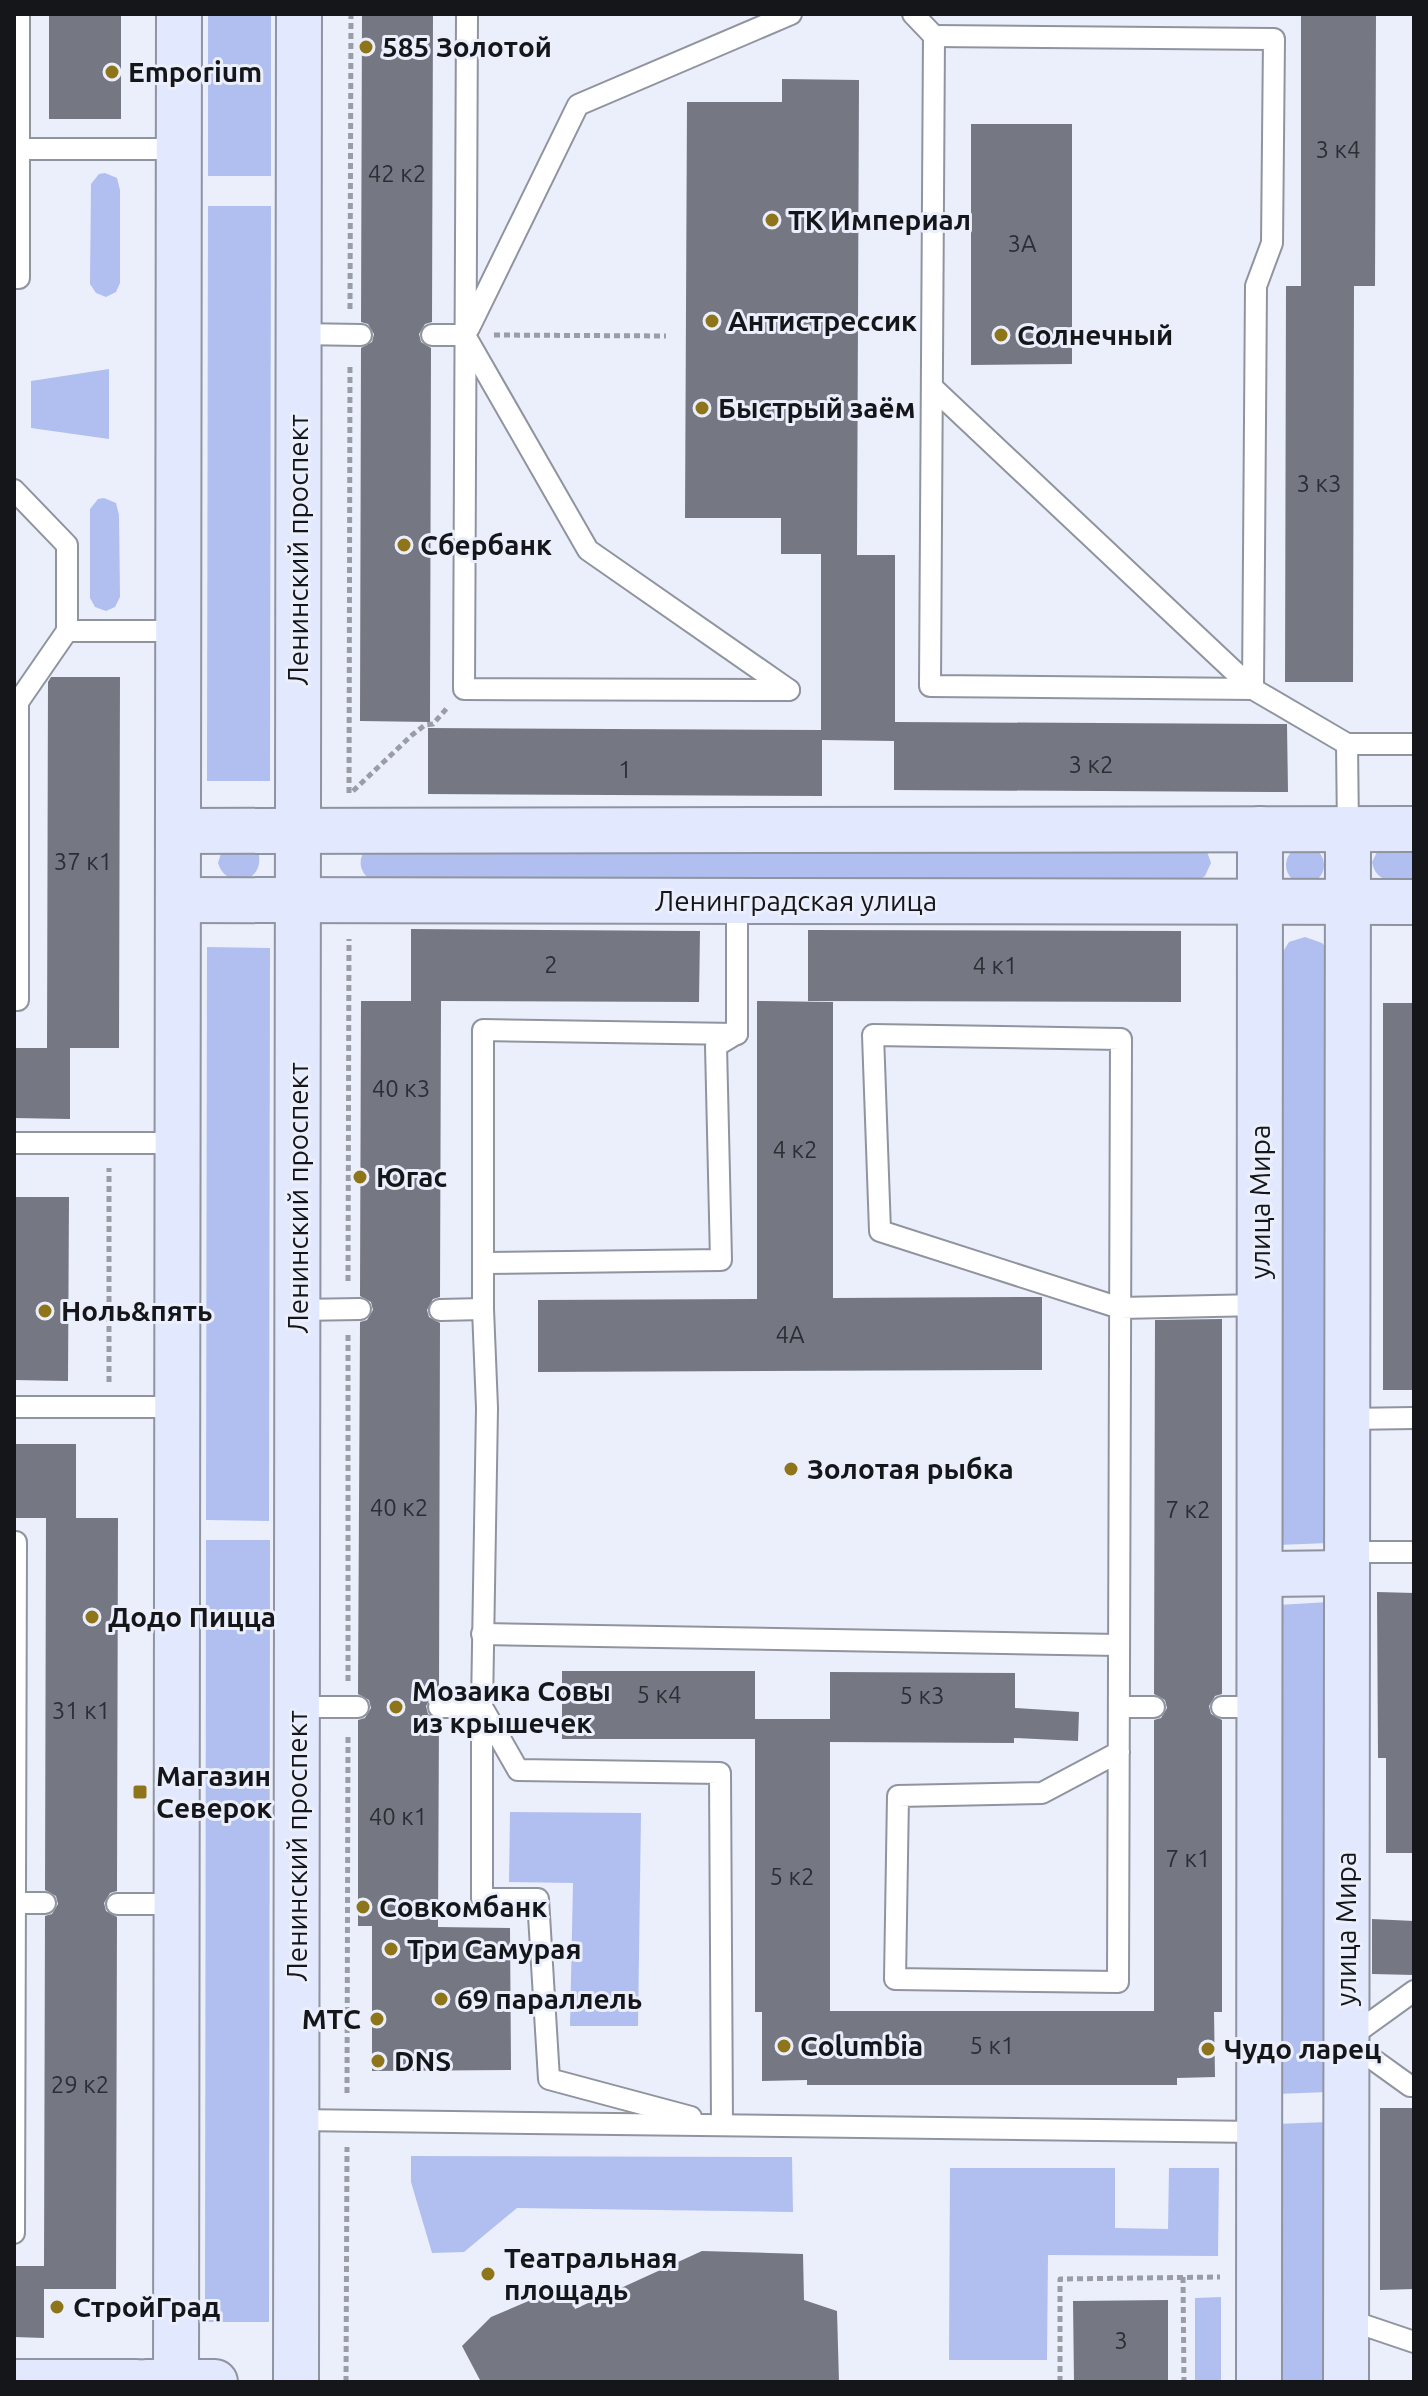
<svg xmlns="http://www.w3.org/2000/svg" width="1428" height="2396" viewBox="0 0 1428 2396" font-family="Ubuntu,sans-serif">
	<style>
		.green { fill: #b0bff0 }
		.building { fill: #757883 }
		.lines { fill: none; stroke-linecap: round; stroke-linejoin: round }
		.lane-casing { stroke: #90949f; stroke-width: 24 }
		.secondary-casing { stroke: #90949f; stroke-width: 48 }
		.path { stroke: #9a9da6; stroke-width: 5; stroke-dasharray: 6 4; stroke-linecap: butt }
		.lane { stroke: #fff; stroke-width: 20 }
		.secondary { stroke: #e2e8fd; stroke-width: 44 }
		.poi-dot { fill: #8f751a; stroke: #ebeffc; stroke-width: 3 }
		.labels { text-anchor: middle; stroke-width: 6; stroke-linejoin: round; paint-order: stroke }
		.number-label { font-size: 24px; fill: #2d2e34 }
		.poi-label { font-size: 28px; font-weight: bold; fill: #15161a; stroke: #ebeffc; text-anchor: start }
		.street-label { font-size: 28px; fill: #15161a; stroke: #ebeffc }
	</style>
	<rect width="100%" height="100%" fill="#ebeffc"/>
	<!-- green -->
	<g class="green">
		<rect x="208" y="14" width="63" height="162"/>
		<polygon points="105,173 117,178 120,190 120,283 116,292 106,297 96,293 90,284 91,184 99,174"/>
		<polygon points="208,206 271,206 270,781 207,781"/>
		<polygon points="109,369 109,439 31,428 31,381"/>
		<polygon points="104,498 116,503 119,515 120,597 115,607 106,611 95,607 90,598 90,509 98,499"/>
		<path d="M 1414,843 L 1414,882 C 1395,881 1376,884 1372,862 L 1379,848 Z"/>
		<circle cx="1305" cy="865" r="19"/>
		<path d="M 223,847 L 258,851 C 267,882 227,892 218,863 Z"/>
		<path d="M 367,847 L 1206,849 L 1211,863 L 1205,876 L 1199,880 L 371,881 C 359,871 357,860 367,847 Z"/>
		<polygon points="1305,937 1322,943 1328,950 1329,1543 1278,1545 1279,958 1289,942"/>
		<polygon points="207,947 270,948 269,1521 206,1520"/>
		<polygon points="206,1540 270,1540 269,2322 205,2322"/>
		<polygon points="1329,1602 1328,2092 1276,2094 1278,1605"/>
		<polygon points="510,1812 641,1813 638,2026 570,2026 573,1883 509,1882"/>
		<polygon points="1328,2122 1327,2382 1276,2382 1276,2124"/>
		<polygon points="411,2156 792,2157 793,2212 517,2208 464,2252 432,2253 411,2182"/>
		<polygon points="950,2168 1115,2168 1115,2228 1168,2229 1169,2168 1219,2168 1218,2256 1048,2255 1047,2360 949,2360"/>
		<polygon points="1221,2297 1221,2382 1195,2382 1195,2298"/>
	</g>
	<!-- building -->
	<g class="building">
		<rect x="49" y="14" width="72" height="105"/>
		<polygon points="362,14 433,14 432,322 425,324 419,334 421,342 431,348 430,722 360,721 361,348 372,342 374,334 368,324 361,322"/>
		<polygon points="1301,14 1376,14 1375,286 1354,286 1353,682 1285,682 1286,286 1301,286"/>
		<polygon points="782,79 859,80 857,555 895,555 895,722 1287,724 1288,792 894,790 894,741 822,740 822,796 428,794 428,728 821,730 821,554 781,554 781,518 685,518 687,102 782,102"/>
		<polygon points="971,124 1072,124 1072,364 971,365"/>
		<polygon points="51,677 120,677 119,1048 63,1048 70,1048 70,1119 14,1118 14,1048 47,1048 48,682"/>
		<polygon points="411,929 700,931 699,1002 441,1001 440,1297 433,1299 427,1310 429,1317 440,1323 439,1694 432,1696 426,1706 428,1714 439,1720 438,1927 510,1928 511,2070 372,2071 372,1926 358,1926 358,1720 365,1718 371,1708 369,1700 358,1694 360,1322 367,1320 373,1310 371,1302 360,1296 361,1001 411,1001"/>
		<polygon points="808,930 1181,931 1181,1002 808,1001"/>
		<polygon points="757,1001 833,1002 833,1298 1042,1297 1042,1370 538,1372 538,1300 757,1299"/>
		<rect x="1383" y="1003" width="31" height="387"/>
		<polygon points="14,1197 69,1197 68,1381 14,1380"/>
		<polygon points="1222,1319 1222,1694 1215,1696 1209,1706 1211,1714 1222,1720 1222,2012 1214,2012 1215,2077 1177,2078 1177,2085 807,2085 807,2080 762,2081 762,2012 755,2012 755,1719 830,1719 830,1672 1015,1673 1015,1708 1079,1712 1078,1741 1014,1738 1014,1743 830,1742 830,2011 1154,2011 1154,1720 1161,1718 1167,1708 1165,1700 1154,1694 1155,1320"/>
		<polygon points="14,1444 76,1444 76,1518 118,1518 117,1891 110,1893 104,1903 106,1911 117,1917 116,2289 44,2289 44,2338 14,2337 14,2266 44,2266 45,1916 52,1914 58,1904 56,1896 45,1890 46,1518 14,1518"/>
		<polygon points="1377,1592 1414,1593 1414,1853 1386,1853 1386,1758 1378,1758"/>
		<rect x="562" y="1671" width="193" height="68"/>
		<polygon points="1372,1919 1414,1921 1414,1975 1372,1974"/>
		<polygon points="1380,2108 1414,2108 1414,2289 1380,2290"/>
		<polygon points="702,2251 803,2254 804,2300 837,2311 839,2382 481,2382 462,2346 491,2317 545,2294 570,2295 575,2309"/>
		<polygon points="1168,2300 1168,2382 1074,2382 1073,2301"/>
	</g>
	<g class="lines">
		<defs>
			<g id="lane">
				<polyline points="467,14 464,689 789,690"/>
				<polyline points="913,14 934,36 930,686 1253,689"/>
				<polyline points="934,36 1274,39 1272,243 1256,286 1253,689"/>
				<polyline points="19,149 179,149"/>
				<polyline points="14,278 19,278 19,14"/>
				<polyline points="469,328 578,105 791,14"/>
				<polyline points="298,334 361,335"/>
				<polyline points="432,335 465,335"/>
				<polyline points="467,339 588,550 789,690"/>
				<polyline points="932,387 1253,689 1347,744 1348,829"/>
				<polyline points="14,490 67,545 67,631"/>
				<polyline points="1347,744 1414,744"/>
				<polyline points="14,1000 18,1000 18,702 67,631 178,631"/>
				<polyline points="737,1034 737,900"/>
				<polyline points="14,1143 178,1143"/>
				<polyline points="483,1263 721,1260 716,1046 736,1034"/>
				<polyline points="298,1310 360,1309"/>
				<polyline points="440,1310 483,1309"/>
				<polyline points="14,1407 177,1407"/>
				<polyline points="1347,1419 1414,1418"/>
				<polyline points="14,1542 16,1542 14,2233"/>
				<polyline points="1347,1552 1414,1552"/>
				<polyline points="482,1634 1119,1645"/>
				<polyline points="297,1707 358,1707"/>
				<polyline points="439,1707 482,1707 482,1899 538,1899 549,2079 691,2117"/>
				<polyline points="1119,1707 1154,1707"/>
				<polyline points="1222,1707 1260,1707"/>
				<path d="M 1119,1752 L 1042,1793 L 898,1796 L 895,1979 L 1118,1982 C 1119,1667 1120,1353 1121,1039 L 873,1035 L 880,1231 L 1120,1308 L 1260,1305"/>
				<polyline points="15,1903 45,1903"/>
				<polyline points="117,1904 176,1904"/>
				<polyline points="1414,1991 1346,2040 1410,2086 1414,2086"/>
				<polyline points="296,2120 1259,2132"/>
				<polyline points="722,2125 720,1773 518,1770 482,1707 487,1408 483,1309 483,1030 737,1034"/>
				<polyline points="1346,2319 1414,2342"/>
			</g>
			<g id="secondary">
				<polyline points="178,831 1414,829"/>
				<polyline points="178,900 1414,902"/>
				<polyline points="1260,1574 1347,1573"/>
				<polyline points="14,2382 137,2382"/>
				<polyline points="146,2382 215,2382"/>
				<polyline points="176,2382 179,14"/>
				<polyline points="296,2382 299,14"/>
				<polyline points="1259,2382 1260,829"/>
				<polyline points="1346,2382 1348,829"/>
			</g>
		</defs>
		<!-- lane casing -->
		<use href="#lane" class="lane-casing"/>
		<!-- secondary casing -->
		<use href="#secondary" class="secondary-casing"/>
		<!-- path -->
		<g class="path">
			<polyline points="350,309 351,14"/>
			<polyline points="494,335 666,336"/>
			<polyline points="353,791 412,735 425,725 433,724 447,708"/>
			<polyline points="349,793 350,363"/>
			<polyline points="348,1281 349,939"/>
			<polyline points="109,1382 109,1168"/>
			<polyline points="348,1681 348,1335"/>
			<polyline points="347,2093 348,1735"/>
			<polyline points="1183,2277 1184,2382"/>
			<polyline points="346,2382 347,2147"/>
			<polyline points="1060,2382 1060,2279 1220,2277"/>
		</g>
		<!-- lane -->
		<use href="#lane" class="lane"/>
		<!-- secondary -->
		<use href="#secondary" class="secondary"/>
	</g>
	<!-- markers -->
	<g class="poi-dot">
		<circle cx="366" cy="47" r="8"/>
		<circle cx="112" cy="72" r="8"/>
		<circle cx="772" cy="220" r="8"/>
		<circle cx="712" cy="321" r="8"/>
		<circle cx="1001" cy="335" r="8"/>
		<circle cx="702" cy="408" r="8"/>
		<circle cx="404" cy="545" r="8"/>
		<circle cx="360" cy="1177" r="8"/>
		<circle cx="45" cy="1311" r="8"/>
		<circle cx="791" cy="1469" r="8"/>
		<circle cx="92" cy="1617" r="8"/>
		<circle cx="396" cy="1707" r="8"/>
		<rect x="132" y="1784" width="16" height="16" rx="4"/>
		<circle cx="363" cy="1907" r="8"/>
		<circle cx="391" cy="1949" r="8"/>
		<circle cx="441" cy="1999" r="8"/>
		<circle cx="377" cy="2019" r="8"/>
		<circle cx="784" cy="2046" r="8"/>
		<circle cx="1208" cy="2049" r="8"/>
		<circle cx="378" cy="2061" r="8"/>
		<circle cx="488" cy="2274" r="8"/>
		<circle cx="57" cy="2307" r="8"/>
	</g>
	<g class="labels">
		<!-- number labels -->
		<g class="number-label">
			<text x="1338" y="158">3 к4</text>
			<text x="397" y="182">42 к2</text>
			<text x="1022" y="252">3А</text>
			<text x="1319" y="492">3 к3</text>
			<text x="1091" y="773">3 к2</text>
			<text x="625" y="778">1</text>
			<text x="83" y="870">37 к1</text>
			<text x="551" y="973">2</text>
			<text x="995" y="974">4 к1</text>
			<text x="401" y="1097">40 к3</text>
			<text x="795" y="1158">4 к2</text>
			<text x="790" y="1343">4А</text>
			<text x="399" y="1516">40 к2</text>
			<text x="1188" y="1518">7 к2</text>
			<text x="659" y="1703">5 к4</text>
			<text x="922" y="1704">5 к3</text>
			<text x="81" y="1719">31 к1</text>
			<text x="398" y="1825">40 к1</text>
			<text x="1188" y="1867">7 к1</text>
			<text x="792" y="1885">5 к2</text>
			<text x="992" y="2054">5 к1</text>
			<text x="80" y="2093">29 к2</text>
			<text x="1121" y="2349">3</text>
		</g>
		<!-- poi labels -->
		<g class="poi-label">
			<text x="382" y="57">585 Золотой</text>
			<text x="128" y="82">Emporium</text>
			<text x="788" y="230">ТК Империал</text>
			<text x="728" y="331">Антистрессик</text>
			<text x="1017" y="345">Солнечный</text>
			<text x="718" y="418">Быстрый заём</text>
			<text x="420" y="555">Сбербанк</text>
			<text x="376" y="1187">Югас</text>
			<text x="61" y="1321">Ноль&amp;пять</text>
			<text x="807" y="1479">Золотая рыбка</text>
			<text x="108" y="1627">Додо Пицца</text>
			<text x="412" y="1701">Мозаика Совы<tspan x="412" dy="32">из крышечек</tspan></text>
			<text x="156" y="1786">Магазин<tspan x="156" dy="32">Северок</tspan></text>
			<text x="379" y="1917">Совкомбанк</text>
			<text x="407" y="1959">Три Самурая</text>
			<text x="457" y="2009">69 параллель</text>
			<text x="361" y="2029" text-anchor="end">МТС</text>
			<text x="800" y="2056">Columbia</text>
			<text x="1224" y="2059">Чудо ларец</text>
			<text x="394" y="2071">DNS</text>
			<text x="504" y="2268">Театральная<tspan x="504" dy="32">площадь</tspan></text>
			<text x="73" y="2317">СтройГрад</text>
		</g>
		<!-- street labels -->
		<g class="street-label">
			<text transform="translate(298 550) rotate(-90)" y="10">Ленинский проспект</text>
			<text x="796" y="911">Ленинградская улица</text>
			<text transform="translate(298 1198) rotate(-90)" y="10">Ленинский проспект</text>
			<text transform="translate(1260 1202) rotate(-90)" y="10">улица Мира</text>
			<text transform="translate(297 1846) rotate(-90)" y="10">Ленинский проспект</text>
			<text transform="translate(1346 1929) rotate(-90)" y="10">улица Мира</text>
		</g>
	</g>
	<!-- border -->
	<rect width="1428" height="2396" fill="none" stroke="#15161a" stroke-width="32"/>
</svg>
